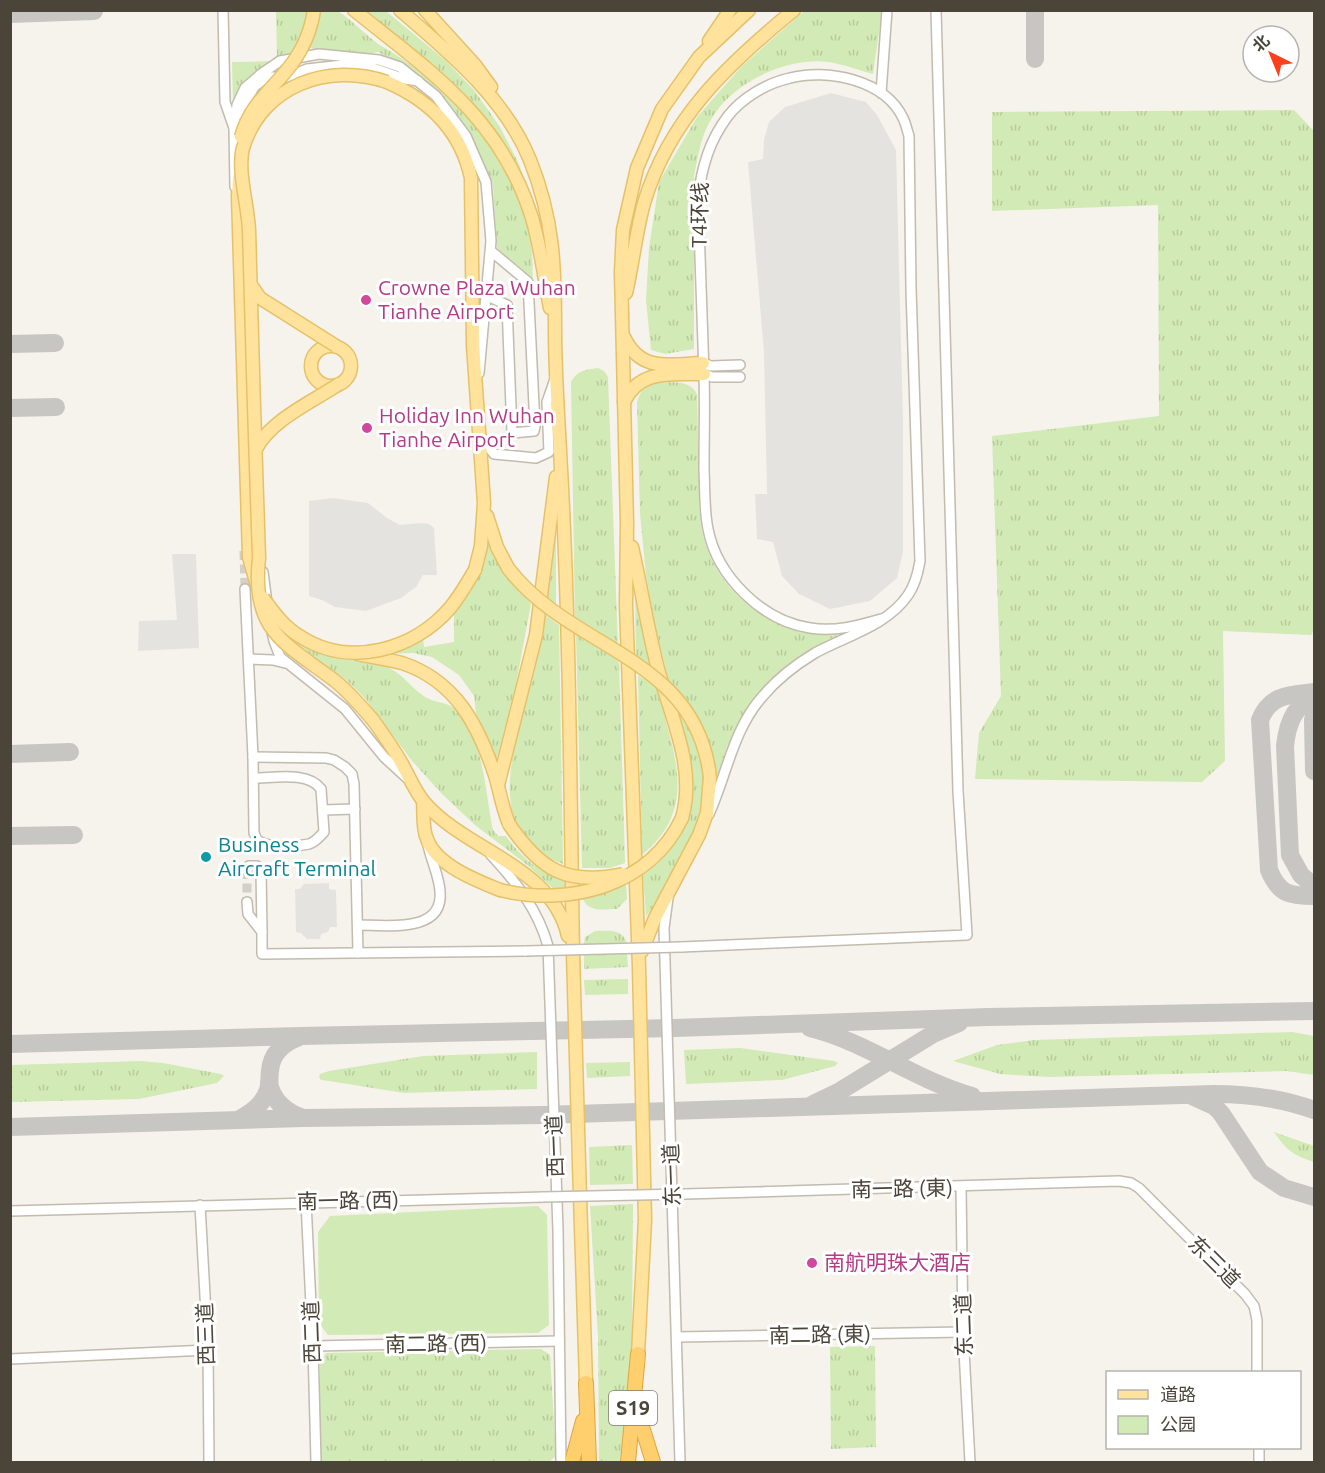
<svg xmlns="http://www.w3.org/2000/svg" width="1325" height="1473" viewBox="0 0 1325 1473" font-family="Ubuntu,'Noto Sans SC',sans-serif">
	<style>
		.grass { fill: url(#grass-tufts) }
		.green { fill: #d2eab5 }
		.parking { fill: #e5e3e0 }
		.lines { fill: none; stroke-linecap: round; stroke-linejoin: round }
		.taxiway { stroke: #c8c6c3; stroke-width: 18 }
		.minor-tunnel { stroke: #d4d0c8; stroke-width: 9; stroke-dasharray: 9 4.5; stroke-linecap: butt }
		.minor-casing { stroke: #c2bbae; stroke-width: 12 }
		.major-casing { stroke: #e6c16a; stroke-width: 15 }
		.highway-casing { stroke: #e0a43c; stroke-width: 16 }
		.minor { stroke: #fff; stroke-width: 9 }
		.major { stroke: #ffe39c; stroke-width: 12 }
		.highway { stroke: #ffcf6e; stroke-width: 14 }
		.minor-bridge-casing { stroke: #c2bbae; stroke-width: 12; stroke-linecap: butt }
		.major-bridge-casing { stroke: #e6c16a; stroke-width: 15; stroke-linecap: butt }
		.minor-bridge { stroke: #fff; stroke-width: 9 }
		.major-bridge { stroke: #ffe39c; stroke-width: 12 }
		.hotel-dot { fill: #d1479c; stroke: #fff; stroke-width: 2 }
		.culture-dot { fill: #0f9aa8; stroke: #fff; stroke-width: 2 }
		.labels { text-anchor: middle; stroke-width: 6; stroke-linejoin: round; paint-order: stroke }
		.shield { fill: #fff; stroke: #817c74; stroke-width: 1.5 }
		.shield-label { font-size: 20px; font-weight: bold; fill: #4b4439 }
		.street-label { font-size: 21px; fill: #4b4439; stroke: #fff }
		.hotel-label { font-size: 21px; fill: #b23c85; stroke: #fff; text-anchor: start }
		.culture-label { font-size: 21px; fill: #0d838f; stroke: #fff; text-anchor: start }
	</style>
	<defs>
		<pattern id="grass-tufts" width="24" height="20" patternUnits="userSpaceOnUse" patternTransform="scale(1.5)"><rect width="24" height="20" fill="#d2eab5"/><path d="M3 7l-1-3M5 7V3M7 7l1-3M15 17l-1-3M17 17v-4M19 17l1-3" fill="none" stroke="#b6ca9c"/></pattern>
	</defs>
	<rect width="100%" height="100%" fill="#f6f3ec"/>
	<!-- grass -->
	<g class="grass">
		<path d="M 276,11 L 307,11 C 304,50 271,76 247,104 L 242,101 L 233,102 L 232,62 L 271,61 L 277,55 Z"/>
		<path d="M 318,11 C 323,11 331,9 336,11 C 347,14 370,40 383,47 C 452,86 517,163 531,245 C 533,256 532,269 533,281 L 497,248 L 493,186 L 469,135 L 438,90 L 408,68 L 378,52 L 362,55 L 320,51 L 308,47 Z"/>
		<path d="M 365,11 L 386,11 L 445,60 L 474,90 L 500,127 L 519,164 L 534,207 C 528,193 523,178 516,164 C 480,99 421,54 365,11 Z"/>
		<path d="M 804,11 L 882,11 L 873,74 C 858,70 843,64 828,62 C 787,57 733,82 712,118 C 701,134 698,157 694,176 L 694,349 L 665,354 L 651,350 L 646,300 L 649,248 L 659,182 L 697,117 L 742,66 Z"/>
		<polygon points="1294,110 1313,130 1314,630 1311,635 1223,631 1225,761 1202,782 975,779 979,733 1001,696 992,436 1159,416 1158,205 992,211 992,112"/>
		<path d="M 598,368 L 604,371 L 608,377 L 618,647 L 575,621 L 571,382 C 578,370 585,370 598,368 Z"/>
		<path d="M 652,383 C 668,383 689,378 697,394 C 698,421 698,449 699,476 C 699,494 699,514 702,531 C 716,595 777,639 841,635 L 841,637 L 825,643 L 748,709 L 727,747 L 718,778 L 715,778 L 708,741 L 699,720 L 669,682 L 655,626 L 646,575 L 640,514 L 637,402 C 640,392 643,387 652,383 Z"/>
		<polygon points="555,531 556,532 556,608 547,601"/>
		<polygon points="486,534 501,567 531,604 516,684 496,762 476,713 474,696 459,675 432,657 413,653 386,654 423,638 424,647 454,642 454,613"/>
		<polygon points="635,592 636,593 653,670 636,659"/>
		<path d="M 544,614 L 559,625 L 563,864 C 487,835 510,764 525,704 C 532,674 538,644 544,614 Z"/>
		<path d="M 285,633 C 313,656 349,659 383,666 C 401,670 411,689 427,698 C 434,702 445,702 452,707 C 484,731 485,794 493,830 L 498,836 L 506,836 C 521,857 539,873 564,880 L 565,890 L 557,892 L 526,864 L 475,825 L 443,795 L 412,761 L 364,697 L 345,679 L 284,635 Z"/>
		<polygon points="576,635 619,661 625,863 610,868 582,868"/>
		<path d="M 638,675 C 643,679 653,683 657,689 C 662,696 665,719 668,729 C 682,780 686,819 642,855 Z"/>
		<path d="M 672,704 C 699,737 712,777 699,819 C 694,838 682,856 672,873 C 664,887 658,904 646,916 L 643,874 C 710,820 697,776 672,704 Z"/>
		<path d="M 626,884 L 627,899 L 617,909 C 604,909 589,913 583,899 Z"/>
		<path d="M 595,931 C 609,931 623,928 627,944 L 584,944 L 585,937 Z"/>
		<polygon points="627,953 628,967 584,969 584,955"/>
		<polygon points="628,979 628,994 585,995 584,980"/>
		<polygon points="1292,1032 1314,1036 1314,1075 1287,1071 1048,1077 1000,1074 953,1061 997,1045 1034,1040"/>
		<polygon points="740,1048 834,1061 838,1063 835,1066 782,1080 686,1084 684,1050"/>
		<polygon points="537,1052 537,1089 404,1093 329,1081 321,1080 319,1077 320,1074 329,1071 423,1056"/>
		<polygon points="141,1061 163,1063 221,1074 224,1076 217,1083 139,1099 11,1102 11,1065"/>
		<polygon points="630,1062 630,1076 587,1078 586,1063"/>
		<path d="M 1274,1132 L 1314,1146 L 1314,1162 C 1293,1155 1287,1151 1274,1132 Z"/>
		<polygon points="632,1145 633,1184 590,1185 589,1147"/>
		<polygon points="633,1204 632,1341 620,1462 599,1462 598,1337 590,1206"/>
		<polygon points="875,1346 876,1447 831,1449 830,1347"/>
		<polygon points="541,1349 550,1355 556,1456 549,1462 320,1462 320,1363 326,1353"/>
	</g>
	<!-- green -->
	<polygon class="green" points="538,1206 547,1215 549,1325 538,1333 328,1335 319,1323 318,1232 330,1216"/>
	<!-- parking -->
	<g class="parking">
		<polygon points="831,93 866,102 877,115 896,150 903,421 903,552 897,578 870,601 830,609 799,594 782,576 773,542 757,539 755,494 767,494 764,353 748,162 763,159 764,140 769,122 785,107"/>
		<polygon points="333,498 368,503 387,518 400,525 421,523 429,524 434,528 437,575 423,575 416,587 401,598 366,611 335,607 322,600 309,596 309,501"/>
		<polygon points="172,554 196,554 199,648 138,651 139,621 177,620"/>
		<polygon points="329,883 329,889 336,890 337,927 330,927 328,932 321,934 320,939 307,939 301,933 296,932 295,889 300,889 304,884"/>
	</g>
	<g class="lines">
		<!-- taxiway -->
		<g class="taxiway">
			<polyline points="10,14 94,11"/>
			<polyline points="1035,59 1035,10"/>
			<polyline points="10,344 55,343"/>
			<polyline points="10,408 56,407"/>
			<path d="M 1314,692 C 1290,695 1270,694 1260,720 L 1269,870 C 1279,894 1289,896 1314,896"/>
			<path d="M 1314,698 C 1293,705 1287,726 1285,746 L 1290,855 L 1301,875 L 1314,886"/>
			<polyline points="1314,715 1313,720 1314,771"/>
			<polyline points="10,754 70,752"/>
			<polyline points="10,836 74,835"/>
			<path d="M 810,1028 C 867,1042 915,1080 972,1096"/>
			<polyline points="10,1044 301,1036 675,1028 988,1017 1314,1011"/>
			<path d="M 269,1083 C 273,1102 286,1112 303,1118"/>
			<polyline points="1192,1096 1214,1106 1221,1113 1260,1172 1284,1188 1314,1197"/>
			<polyline points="813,1104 840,1091 933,1034 959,1023"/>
			<path d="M 238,1120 C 251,1113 263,1105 268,1090 C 270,1084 269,1078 270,1071 C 271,1054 283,1043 299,1037"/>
			<path d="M 10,1127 L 303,1118 L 542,1115 L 1214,1094 C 1249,1094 1281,1098 1314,1110"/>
		</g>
		<!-- minor-tunnel -->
		<g class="minor-tunnel">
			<polyline points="244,551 245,589"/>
			<polyline points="247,870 247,902"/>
		</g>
		<defs>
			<g id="minor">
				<polyline points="223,10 225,102 234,128 235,187"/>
				<polyline points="881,93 887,10"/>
				<polyline points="244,126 244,105 254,87 267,77 288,77 307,69 343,65 364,65 405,79 418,81"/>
				<polyline points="234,128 237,105 245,88 261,74 280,61 319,54 379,60 400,67 436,96 466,136 486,182 491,241 479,373"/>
				<polyline points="487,296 507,305 512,433 534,431 535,426 528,282 491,251"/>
				<polyline points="703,363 711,366 740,365"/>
				<polyline points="704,374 712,377 740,377"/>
				<polyline points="480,436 494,454 536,458 549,452 547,402 555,379"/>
				<polyline points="263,572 267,603"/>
				<path d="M 245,589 L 253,757 L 254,833 L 257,840 C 268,848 296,847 309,844 C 316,842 320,836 324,832 L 321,789 C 308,771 274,778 254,778"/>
				<polyline points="271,628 274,641 280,657 345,709 384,757 408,779"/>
				<polyline points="249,659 273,660 285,663"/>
				<polyline points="253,757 326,758 334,760 345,767 352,774 354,784 358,953"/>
				<polyline points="323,810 355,809"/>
				<path d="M 709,814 C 727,774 733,730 762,697 C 777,679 795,665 815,653 C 846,636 887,626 908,595 C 915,585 918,573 920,561 L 911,289 L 909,136 C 907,130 906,124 903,118 C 885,80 827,68 790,78 C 767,83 742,98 728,116 C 709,141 702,167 698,197 C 700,256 702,315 704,374 C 705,406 704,438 704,470 C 705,489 704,510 708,529 C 717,576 762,621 810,628 C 835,632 857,626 881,619"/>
				<path d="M 491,855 C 517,883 538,910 548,946 L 558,1230 L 561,1462"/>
				<polyline points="247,870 249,866 257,866 261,871 262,932 248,914 247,902"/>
				<polyline points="668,898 664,928 680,1462"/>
				<path d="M 358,925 C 386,925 444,934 440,891 C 439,876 431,860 428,845"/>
				<polyline points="262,932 262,954 526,951"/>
				<polyline points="681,947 967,935 958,791 936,10"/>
				<polyline points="961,1187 963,1332 970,1462"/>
				<polyline points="685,1194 1119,1181 1131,1183 1139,1188 1245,1294 1254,1306 1257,1320 1257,1372"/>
				<polyline points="306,1202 313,1346 316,1462"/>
				<polyline points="200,1205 208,1350 209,1462"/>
				<polyline points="10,1211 543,1197"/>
				<polyline points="677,1337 963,1332"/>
				<polyline points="313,1346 559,1341"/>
				<polyline points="10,1359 208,1350"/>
				<polyline points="1259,1448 1259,1462"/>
			</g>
			<g id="major">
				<path d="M 354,10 C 431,72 501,118 532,218 C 541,248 544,278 550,308"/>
				<path d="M 400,10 C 450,53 505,98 530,160 C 554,220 555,266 555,329 C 555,370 558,411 560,451 C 570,618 570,786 573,953 C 576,1096 582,1240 586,1383"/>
				<polyline points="425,10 475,65 491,87"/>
				<polyline points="709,41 730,10"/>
				<path d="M 387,82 C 431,101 461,131 471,178 L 473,345 L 484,503 L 481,546 L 475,570"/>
				<polyline points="239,178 238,196 249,557 256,582"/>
				<path d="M 626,293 C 633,263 636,232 644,203 C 669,119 728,64 794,10"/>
				<path d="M 624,337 C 641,373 669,364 703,363"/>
				<circle cx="331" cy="366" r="20"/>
				<path d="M 624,402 C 640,368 672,375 704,374"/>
				<polyline points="487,516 497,547 508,568"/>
				<path d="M 632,547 C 641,586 647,626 657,665 C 669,714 697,766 682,818"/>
				<path d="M 357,654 C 372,657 387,659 402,663 C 456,681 478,725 495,775 C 500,792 502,807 509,824"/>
				<path d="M 373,720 C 383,734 393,748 401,762 C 409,776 414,790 424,802 C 467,852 552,865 568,936"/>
				<polyline points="498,785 536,635 556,477"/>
				<path d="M 423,801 C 424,813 422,828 427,839 C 436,865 477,881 500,890"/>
				<polyline points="642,951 655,918 699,835 707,813 710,777"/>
				<polyline points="638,1354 645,1220 639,967 626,605 627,523 621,272 623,230 637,168 662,109 699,57 749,10"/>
			</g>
			<g id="highway">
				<polyline points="586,1383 589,1462"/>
				<polyline points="636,1407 653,1462"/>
				<polyline points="572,1462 583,1421"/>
				<polyline points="628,1462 638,1354"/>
			</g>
		</defs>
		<!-- minor casing -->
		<use href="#minor" class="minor-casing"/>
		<!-- major casing -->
		<use href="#major" class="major-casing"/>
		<!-- highway casing -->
		<use href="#highway" class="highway-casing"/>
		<!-- minor -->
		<use href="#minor" class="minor"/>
		<!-- major -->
		<use href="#major" class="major"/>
		<!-- highway -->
		<use href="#highway" class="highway"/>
		<defs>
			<g id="minor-bridge">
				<polyline points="526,951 681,947"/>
				<polyline points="543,1197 685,1194"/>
			</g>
			<g id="major-bridge">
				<path d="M 241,137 C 250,104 271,91 291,65 C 303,49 311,31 314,10"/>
				<polyline points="251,285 260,298 336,346"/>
				<path d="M 256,449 C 271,420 312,402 339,384"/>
				<path d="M 508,568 C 571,651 696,655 710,777"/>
				<path d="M 263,598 C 274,613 285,628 301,637 C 350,668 414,650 450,608 C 460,596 467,583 475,570"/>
				<path d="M 373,720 C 361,706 349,692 334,680 C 283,642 251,630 259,558 C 255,449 252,339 249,230 C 248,205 237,170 243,148 C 262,85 329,62 387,82"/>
				<path d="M 509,824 C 540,870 567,886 623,874"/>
				<path d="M 500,890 C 569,907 650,886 682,818"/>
			</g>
		</defs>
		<!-- minor-bridge casing -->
		<use href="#minor-bridge" class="minor-bridge-casing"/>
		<!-- major-bridge casing -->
		<use href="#major-bridge" class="major-bridge-casing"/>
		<!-- minor-bridge -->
		<use href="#minor-bridge" class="minor-bridge"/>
		<!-- major-bridge -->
		<use href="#major-bridge" class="major-bridge"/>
	</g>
	<!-- markers -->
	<g class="hotel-dot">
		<circle cx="366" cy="300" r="6"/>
		<circle cx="367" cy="428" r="6"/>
		<circle cx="812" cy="1263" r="6"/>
	</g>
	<circle class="culture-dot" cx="206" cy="857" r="6"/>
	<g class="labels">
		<!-- shield labels -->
		<rect class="shield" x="609" y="1391" width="48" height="34" rx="4.5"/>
		<g class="shield-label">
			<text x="633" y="1415">S19</text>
		</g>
		<!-- street labels -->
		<g class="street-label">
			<text transform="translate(700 215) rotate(-89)" y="7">T4环线</text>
			<text transform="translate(555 1146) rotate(-92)" y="7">西一道</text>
			<text transform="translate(672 1175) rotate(-92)" y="7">东一道</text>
			<text transform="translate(902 1189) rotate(-1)" y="7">南一路 (東)</text>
			<text transform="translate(348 1201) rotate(-1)" y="7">南一路 (西)</text>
			<text transform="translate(1214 1262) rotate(45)" y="7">东三道</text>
			<text transform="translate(964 1325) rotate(-92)" y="7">东二道</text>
			<text transform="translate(312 1332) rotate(-92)" y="7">西二道</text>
			<text transform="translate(206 1334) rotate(-92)" y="7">西三道</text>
			<text transform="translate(820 1335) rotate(-1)" y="7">南二路 (東)</text>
			<text transform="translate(436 1344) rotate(-1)" y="7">南二路 (西)</text>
		</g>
		<!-- hotel labels -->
		<g class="hotel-label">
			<text x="378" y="295">Crowne Plaza Wuhan<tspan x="378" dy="24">Tianhe Airport</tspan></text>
			<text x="379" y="423">Holiday Inn Wuhan<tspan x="379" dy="24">Tianhe Airport</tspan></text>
			<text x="824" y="1270">南航明珠大酒店</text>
		</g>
		<!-- culture labels -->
		<g class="culture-label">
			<text x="218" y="852">Business<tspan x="218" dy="24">Aircraft Terminal</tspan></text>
		</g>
	</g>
	<!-- border -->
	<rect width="1325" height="1473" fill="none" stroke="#4b4439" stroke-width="24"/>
	<!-- legend -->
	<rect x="1106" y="1371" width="195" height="78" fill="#ffffff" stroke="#b7b4b0" stroke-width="1.5"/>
	<rect x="1118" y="1390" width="30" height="9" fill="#ffe39c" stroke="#b7b4b0" stroke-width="1.5"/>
	<text x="1160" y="1401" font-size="18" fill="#4b4439">道路</text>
	<rect x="1118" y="1416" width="30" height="18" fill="#d2eab5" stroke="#b7b4b0" stroke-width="1.5"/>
	<text x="1160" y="1431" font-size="18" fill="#4b4439">公园</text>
	<!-- north arrow -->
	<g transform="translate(1271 54) rotate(317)"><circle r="28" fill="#ffffff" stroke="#b7b4b0" stroke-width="1.5"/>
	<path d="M0-4.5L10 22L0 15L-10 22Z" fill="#fc3f1d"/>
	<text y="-9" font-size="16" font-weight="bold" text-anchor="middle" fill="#4b4439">北</text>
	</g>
</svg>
